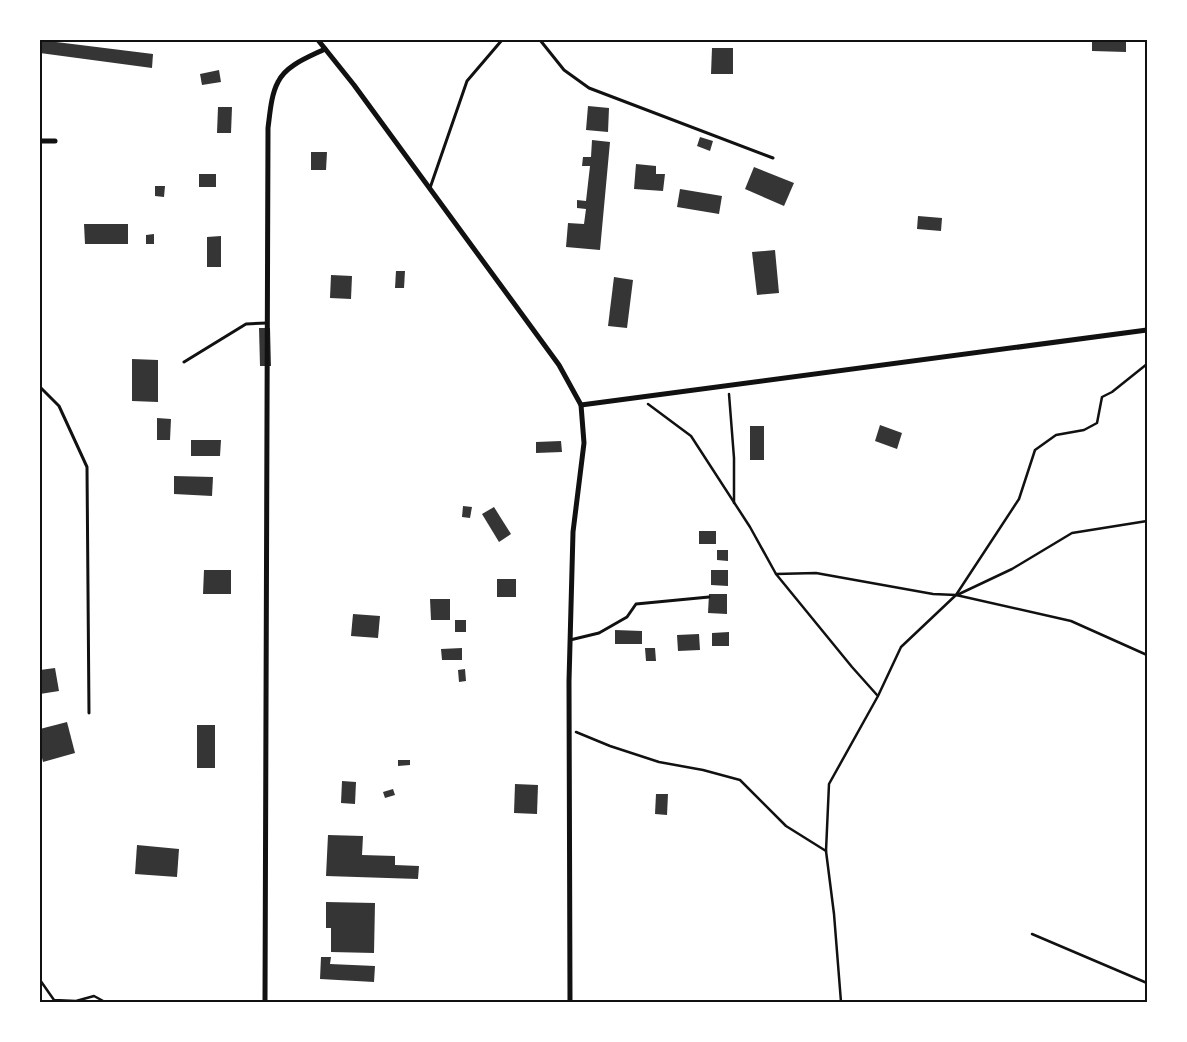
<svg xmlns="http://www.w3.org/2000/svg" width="1187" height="1042" viewBox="0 0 1187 1042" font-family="Raleway,sans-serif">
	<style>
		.building { fill: #353535 }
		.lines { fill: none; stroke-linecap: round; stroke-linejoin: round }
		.path { stroke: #111; stroke-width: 2.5 }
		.service { stroke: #111; stroke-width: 3 }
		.minor { stroke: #111; stroke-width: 5 }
		.neatline { fill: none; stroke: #111; stroke-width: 2 }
	</style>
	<rect width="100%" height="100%" fill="#fff"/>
	<!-- building -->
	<g class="building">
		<polygon points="40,40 153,54 152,68 40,53"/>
		<polygon points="1092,40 1126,40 1126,52 1092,51"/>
		<polygon points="712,48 733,48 733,74 711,74"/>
		<polygon points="219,70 221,82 202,85 200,74"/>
		<polygon points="588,106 609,108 608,132 586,130"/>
		<polygon points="218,107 232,107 231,133 217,133"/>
		<polygon points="700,137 713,141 710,151 697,146"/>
		<polygon points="592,140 610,142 600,250 566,247 568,223 584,224 586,209 577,208 577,200 586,201 590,166 582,166 583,157 591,157"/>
		<polygon points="311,152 327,152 326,170 311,170"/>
		<polygon points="636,164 656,166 656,174 665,174 663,191 634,189"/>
		<polygon points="754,167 794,183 784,206 745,189"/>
		<rect x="199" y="174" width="17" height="13"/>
		<polygon points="155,186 165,186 164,197 155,196"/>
		<polygon points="680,189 722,196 719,214 677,207"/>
		<polygon points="918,216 942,218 941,231 917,229"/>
		<polygon points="84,224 128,224 128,244 85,244"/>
		<polygon points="154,234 154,244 146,244 146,235"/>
		<polygon points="221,236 221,267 207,267 207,237"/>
		<polygon points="775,250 779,293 757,295 752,252"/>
		<polygon points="396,271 405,271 404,288 395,288"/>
		<polygon points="331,275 352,276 351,299 330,298"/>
		<polygon points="614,277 633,280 627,328 608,326"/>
		<polygon points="259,328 270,328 271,366 260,366"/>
		<polygon points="132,359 158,360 158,402 132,401"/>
		<polygon points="157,418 171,419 170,440 157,440"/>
		<polygon points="880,425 902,433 897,449 875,441"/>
		<rect x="750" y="426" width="14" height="34"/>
		<polygon points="191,440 221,440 220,456 191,456"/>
		<polygon points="561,441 562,452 536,453 536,442"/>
		<polygon points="174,476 213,477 212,496 174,494"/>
		<polygon points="463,506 472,507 470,518 462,517"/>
		<polygon points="494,507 511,534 499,542 482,514"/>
		<rect x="699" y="531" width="17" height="13"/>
		<polygon points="717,550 728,550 728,561 717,560"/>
		<polygon points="204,570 231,570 231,594 203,594"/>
		<polygon points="711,570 728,570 728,586 711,585"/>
		<rect x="497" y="579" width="19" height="18"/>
		<polygon points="709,594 727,594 727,614 708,613"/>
		<polygon points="430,599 450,599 450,620 431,620"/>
		<polygon points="353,614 380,616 378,638 351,636"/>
		<rect x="455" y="620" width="11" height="12"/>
		<polygon points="615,630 642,631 642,644 615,644"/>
		<polygon points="729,632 729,646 712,646 712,633"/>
		<polygon points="699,634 700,650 678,651 677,635"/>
		<polygon points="462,648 462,660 442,660 441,649"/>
		<polygon points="645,648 655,648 656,661 646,661"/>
		<polygon points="55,668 59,691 40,694 40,670"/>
		<polygon points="465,669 466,681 459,682 458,670"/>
		<polygon points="67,722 75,753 43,762 40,750 40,729"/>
		<rect x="197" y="725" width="18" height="43"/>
		<polygon points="398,760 410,760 410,765 398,766"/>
		<polygon points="342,781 356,782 355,804 341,803"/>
		<polygon points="515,784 538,785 537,814 514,813"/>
		<polygon points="393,789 395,795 385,798 383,792"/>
		<polygon points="656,794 668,794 667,815 655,814"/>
		<polygon points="328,835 363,836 362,855 395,856 395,865 419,866 418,879 326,876"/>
		<polygon points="137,845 179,849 177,877 135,874"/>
		<polygon points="326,902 375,903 374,953 331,952 331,928 326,928"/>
		<polygon points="321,957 331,957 330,964 375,966 374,982 320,979"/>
	</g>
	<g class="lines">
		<!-- path -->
		<g class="path">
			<polyline points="729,394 734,458 734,503"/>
			<polyline points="648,404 691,436 750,527 776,574 816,573 933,594 956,595 1071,621 1147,655"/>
			<polyline points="776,574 852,667 877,695"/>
			<polyline points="957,595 1012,569 1072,533 1147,521"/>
			<polyline points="576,732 610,746 659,762 703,770 740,780 786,826 826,851"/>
			<polyline points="1032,934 1147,983"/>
			<polyline points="40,980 54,1000 76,1001 94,996 105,1002"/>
			<polyline points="841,1002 834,914 826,851 829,784 878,696 901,647 956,595 1019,499 1035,450 1056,435 1084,430 1097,423 1102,397 1112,392 1147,364"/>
		</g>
		<!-- service -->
		<g class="service">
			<polyline points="540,40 564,70 589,88 773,158"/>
			<polyline points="430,188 467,81 502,40"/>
			<polyline points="184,362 246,324 267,323"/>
			<polyline points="40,387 59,406 87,467 89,713"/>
			<polyline points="570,640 599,633 627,617 636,604 709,597"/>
		</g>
		<!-- minor -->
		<g class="minor">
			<polyline points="318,40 354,85 559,365 581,405 584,443 573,532 569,681 570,1002"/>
			<polyline points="40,141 55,141"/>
			<polyline points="581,405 1147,330"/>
			<path d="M 265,1002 L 268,128 C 270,113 271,95 278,82 C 286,65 309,57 325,49"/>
		</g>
	</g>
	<!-- border -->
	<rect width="1187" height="1042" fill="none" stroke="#ffffff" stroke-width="82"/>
	<rect x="41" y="41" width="1105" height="960" class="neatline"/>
</svg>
